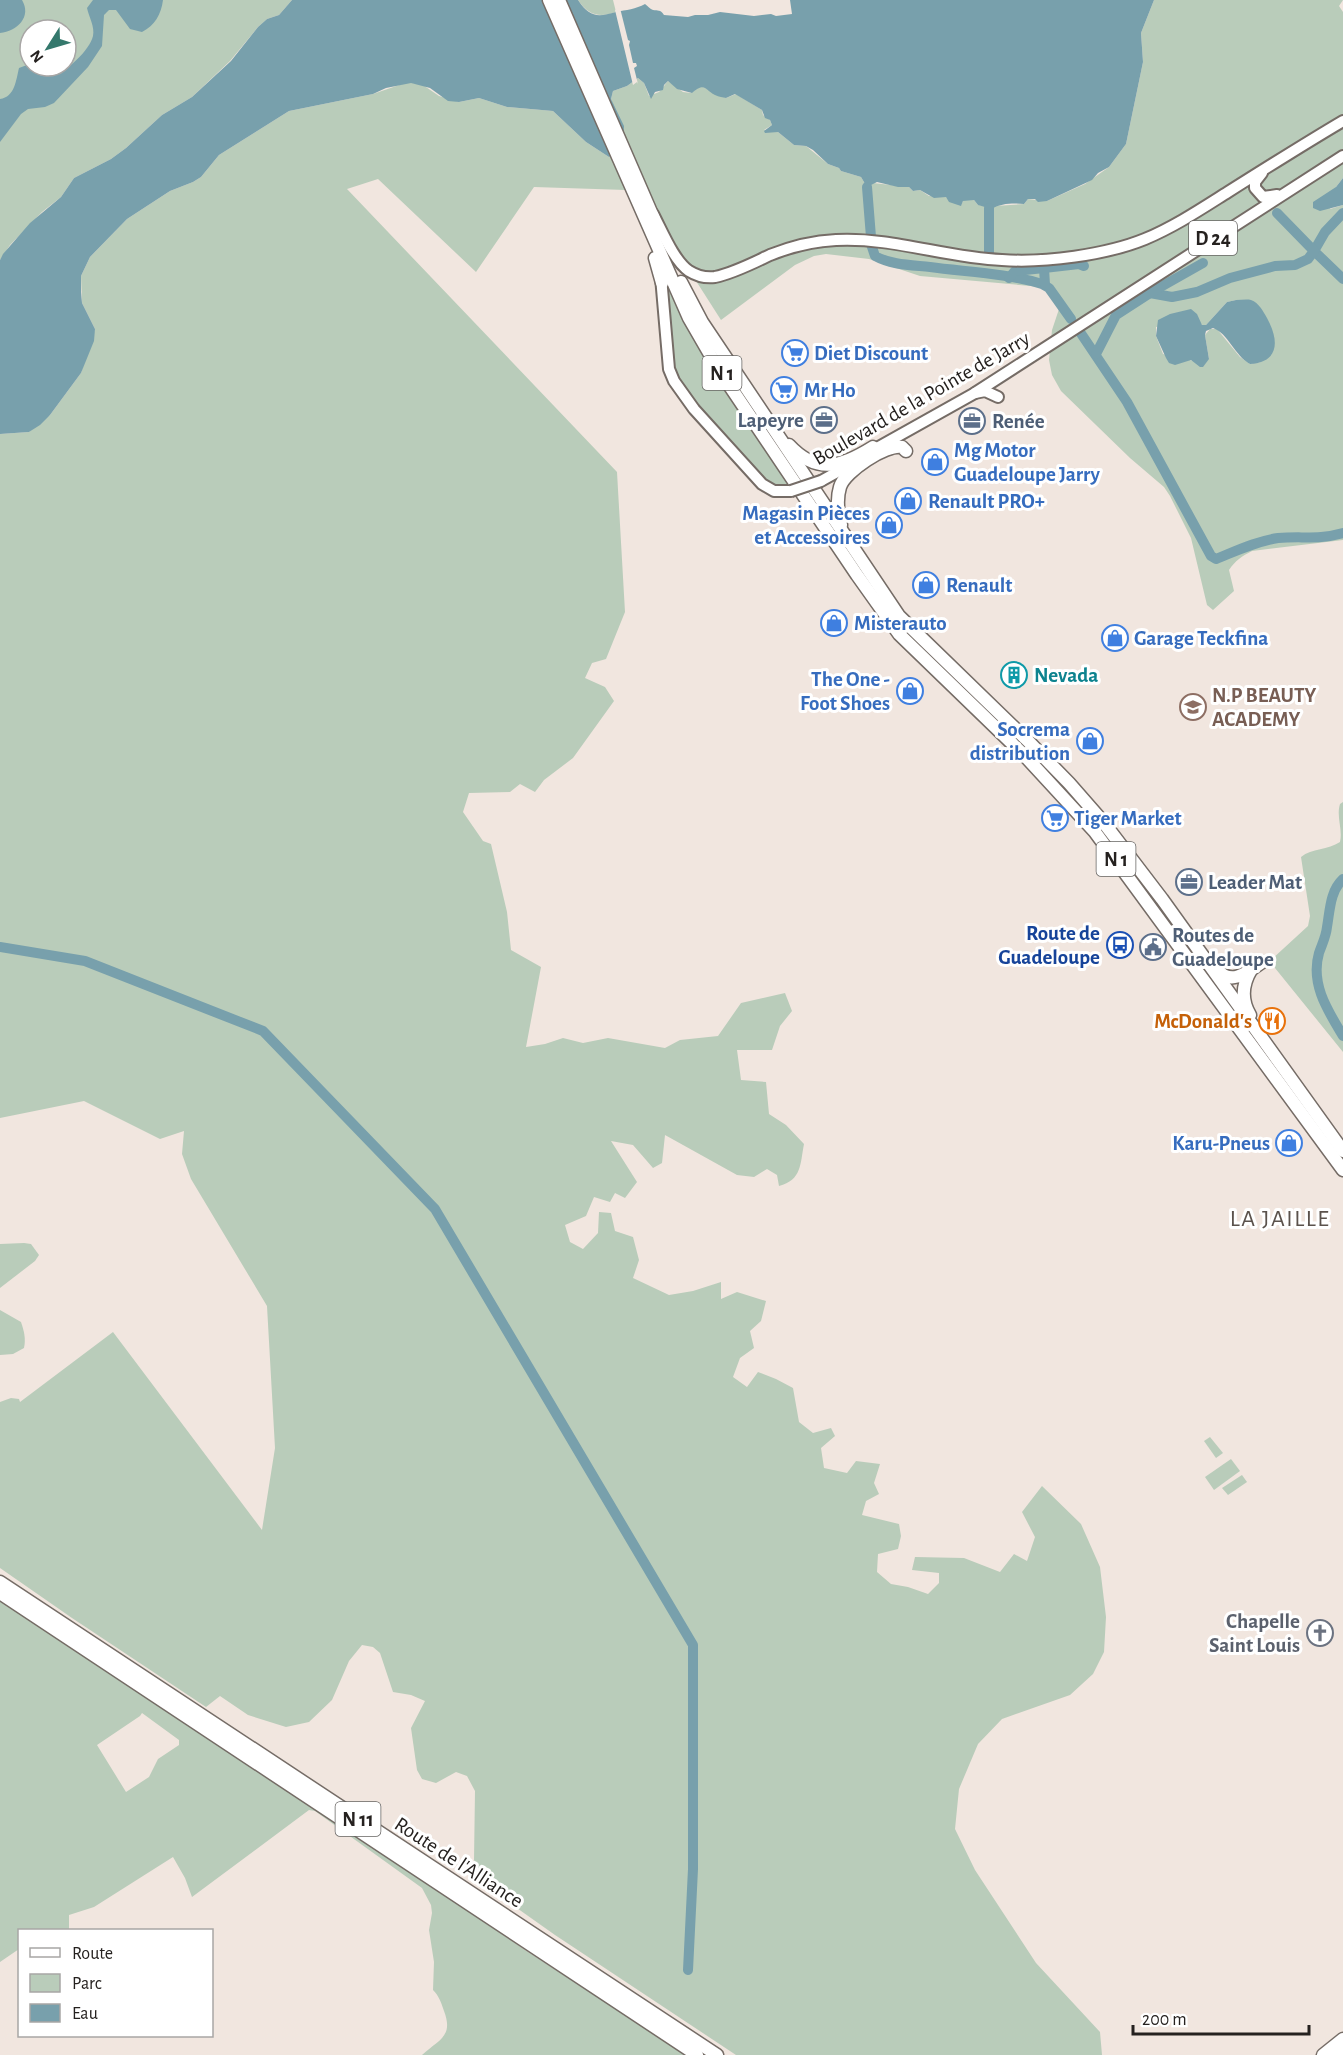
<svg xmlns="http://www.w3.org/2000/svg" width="1343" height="2055" viewBox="0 0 1343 2055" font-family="'Alegreya Sans',sans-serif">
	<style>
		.green { fill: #b9ccba; fill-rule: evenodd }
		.water { fill: #78a0ac }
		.pier { fill: #f1e6df }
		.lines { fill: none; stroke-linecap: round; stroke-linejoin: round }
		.river { stroke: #78a0ac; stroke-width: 10 }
		.major-casing { stroke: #756c66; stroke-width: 14 }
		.highway-casing { stroke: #756c66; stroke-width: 15 }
		.major { stroke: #fff; stroke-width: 10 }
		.highway { stroke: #fff; stroke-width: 12 }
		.major-bridge-casing { stroke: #756c66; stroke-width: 14; stroke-linecap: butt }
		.major-bridge { stroke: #fff; stroke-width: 10 }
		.labels { text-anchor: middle; stroke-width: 6; stroke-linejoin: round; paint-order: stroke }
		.shield { fill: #fff; stroke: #666462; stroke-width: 1.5 }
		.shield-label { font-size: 20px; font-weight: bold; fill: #25211f }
		.shop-label { font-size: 21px; font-weight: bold; fill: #366cbe; stroke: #fff; text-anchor: start }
		.street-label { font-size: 21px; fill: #25211f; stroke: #fff }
		.service-label { font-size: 21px; font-weight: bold; fill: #4e5e75; stroke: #fff; text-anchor: start }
		.culture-label { font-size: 21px; font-weight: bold; fill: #0d838f; stroke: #fff; text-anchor: start }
		.education-label { font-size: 21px; font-weight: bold; fill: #785e54; stroke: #fff; text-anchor: start }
		.transit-label { font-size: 21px; font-weight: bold; fill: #164399; stroke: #fff; text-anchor: end }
		.food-label { font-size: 21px; font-weight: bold; fill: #c56008; stroke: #fff; text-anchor: end }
		.worship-label { font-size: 21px; font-weight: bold; fill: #5b616d; stroke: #fff; text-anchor: end }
		.quarter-label { font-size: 24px; letter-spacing: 1.5px; fill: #5b524c; stroke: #fff }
	</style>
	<rect width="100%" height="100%" fill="#f1e6df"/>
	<!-- green -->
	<g class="green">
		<path d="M 0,0 L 292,0 L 279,15 L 267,19 L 258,27 L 230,61 L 192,97 L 162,115 L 126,148 L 111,159 L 74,178 L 61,197 L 42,212 L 10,245 L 0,260 ZM 30,30 L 66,30 L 66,66 L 30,66 Z"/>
		<path d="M 578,0 L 613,0 L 616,12 C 599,18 588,15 578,0 Z"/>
		<path d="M 1154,0 L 1343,0 L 1339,6 L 1343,12 L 1343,178 L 1336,187 L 1330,209 L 1343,205 L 1343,540 L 1252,551 C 1242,556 1235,561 1229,570 L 1234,591 L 1213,610 L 1207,605 L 1191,538 L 1170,496 L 1164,487 L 1130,458 L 1061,391 L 1052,375 L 1049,360 L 1052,330 L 1059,309 L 1052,296 L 1042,287 L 920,276 L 869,259 L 826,254 L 814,256 L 795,265 L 721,320 L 675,248 L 623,134 L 611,99 L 613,91 L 627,86 L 638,78 L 644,83 L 649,96 L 659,92 L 668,81 L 683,92 L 691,93 L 699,87 L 703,87 L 726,98 L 736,94 L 762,110 L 763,115 L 770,120 L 772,125 L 764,130 L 778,132 L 794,145 L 806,146 L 828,164 L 839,168 L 841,171 L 861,177 L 864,182 L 909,187 L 913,191 L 920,190 L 929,196 L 946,197 L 961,205 L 963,201 L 966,199 L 974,200 L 978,205 L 995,206 L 1024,204 L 1028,199 L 1047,201 L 1085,184 L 1109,167 L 1126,144 L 1143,62 L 1141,33 ZM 1236,300 L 1261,362 L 1250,364 L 1240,357 L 1217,329 L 1210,329 L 1205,335 L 1209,359 L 1194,361 L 1163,354 L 1156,336 L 1156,327 L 1199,321 L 1202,325 L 1206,325 L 1227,302 Z"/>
		<path d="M 408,82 L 423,85 L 439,96 L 459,102 L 479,98 L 507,107 L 553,111 L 586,142 L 609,157 L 611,156 L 626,190 L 534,187 L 476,272 L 378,179 L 347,189 L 617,472 L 625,612 L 606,659 L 592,663 L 585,678 L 605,687 L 614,701 L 573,758 L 544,780 L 535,792 L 520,784 L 510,792 L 469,793 L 463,812 L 483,841 L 491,844 L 507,912 L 511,950 L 541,967 L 526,1047 L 545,1044 L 563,1038 L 583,1043 L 608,1038 L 665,1048 L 680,1040 L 718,1036 L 741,1003 L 785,993 L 792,1011 L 780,1026 L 772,1050 L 737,1050 L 741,1080 L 766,1082 L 769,1114 L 786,1125 L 804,1144 C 800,1164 802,1180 779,1186 L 777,1175 L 767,1169 L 754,1177 L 737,1175 L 665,1135 L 662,1163 L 653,1168 L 633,1145 L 611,1141 L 637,1182 L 625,1198 L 615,1193 L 610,1202 L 594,1197 L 586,1216 L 565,1225 L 570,1242 L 583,1249 L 598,1233 L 599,1212 L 611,1213 L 615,1231 L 633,1237 L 639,1260 L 633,1278 L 669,1295 L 693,1291 L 721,1282 L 721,1299 L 737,1292 L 766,1301 L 761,1321 L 750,1331 L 754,1348 L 740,1358 L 733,1377 L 747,1387 L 758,1372 L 776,1379 L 793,1388 L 799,1422 L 813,1433 L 831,1428 L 835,1436 L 821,1448 L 824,1468 L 847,1473 L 856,1461 L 880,1464 L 874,1483 L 879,1494 L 866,1501 L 862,1515 L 899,1524 L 901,1536 L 898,1549 L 878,1554 L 877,1572 L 891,1584 L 908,1587 L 928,1594 L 939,1583 L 939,1573 L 912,1570 L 915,1557 L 964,1558 L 1000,1572 L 1014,1554 L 1027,1561 L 1035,1537 L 1022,1512 L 1042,1486 L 1081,1524 L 1100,1567 L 1106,1617 L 1104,1652 L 1093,1674 L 1070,1695 L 1002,1719 L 978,1744 L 959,1789 L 955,1829 L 975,1870 L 1036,1963 L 1100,2032 L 1102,2055 L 736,2055 L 555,1935 L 504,1899 L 489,1887 L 474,1860 L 475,1791 L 467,1776 L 456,1772 L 436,1783 L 422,1779 L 417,1770 L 411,1728 L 425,1701 L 411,1695 L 393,1692 L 380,1653 L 373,1647 L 362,1645 L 349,1661 L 332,1700 L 309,1722 L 286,1727 L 248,1715 L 220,1696 L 206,1707 L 72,1618 L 0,1568 L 0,1402 L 11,1398 L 19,1399 L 20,1402 L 113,1332 L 262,1530 L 275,1448 L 267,1306 L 191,1179 L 182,1154 L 184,1131 L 160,1139 L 84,1101 L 0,1118 L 0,434 L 29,432 L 50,415 L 81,373 L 95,329 L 82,303 L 81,276 L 90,257 L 127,219 L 170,191 L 193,182 L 201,177 L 219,155 L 289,111 L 373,94 Z"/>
		<polygon points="666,277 794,485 777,487 769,483 680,385 671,364"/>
		<polygon points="691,310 874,586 1067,787 1128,861 1343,1157 1343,1164 1130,871 889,615 724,369"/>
		<path d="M 1343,802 L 1343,1052 L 1275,968 L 1271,960 L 1308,926 L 1310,916 L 1301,857 C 1312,848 1328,850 1340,842 C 1343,829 1336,817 1340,804 Z"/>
		<polygon points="24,1243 31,1244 39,1255 35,1261 0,1288 0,1244"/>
		<path d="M 0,1310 L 21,1322 C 24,1331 26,1338 24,1348 L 13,1354 L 0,1355 Z"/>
		<polygon points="1210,1437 1223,1453 1216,1458 1204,1441"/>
		<polygon points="1231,1459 1240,1471 1214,1490 1205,1477"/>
		<polygon points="1242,1475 1247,1482 1228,1495 1222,1488"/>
		<path d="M 0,1597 L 318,1808 L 525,1950 L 687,2055 L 422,2055 C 438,2040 454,2037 444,2011 C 441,2002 439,1996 433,1990 L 434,1962 L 429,1930 L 432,1913 L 431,1905 L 422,1888 L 315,1811 L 309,1810 L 192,1897 L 185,1878 L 173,1857 L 94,1907 L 69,1915 L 69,1930 L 20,1930 L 19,1949 L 0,1962 ZM 142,1713 L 179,1740 L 179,1745 L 158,1759 L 149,1777 L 126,1792 L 97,1745 L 140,1716 Z"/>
	</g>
	<!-- water -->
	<g class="water">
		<path d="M 0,0 L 22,0 C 32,17 17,31 0,33 Z"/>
		<path d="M 93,0 L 163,0 C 161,15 155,25 142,32 L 130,29 L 116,10 L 109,10 L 104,15 L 102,46 L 88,67 L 54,103 L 45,107 L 28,109 L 21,114 L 0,142 L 0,99 C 15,97 16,80 19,68 L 27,65 C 33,67 41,73 48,74 C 63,77 90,50 93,36 C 95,27 89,17 87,8 Z"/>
		<path d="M 292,0 L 578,0 C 590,18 598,17 616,12 C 626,10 636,9 645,4 C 648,6 650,9 653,10 C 658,11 660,9 664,15 L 688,17 L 695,15 L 708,15 L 720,12 L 754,16 L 771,14 L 776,16 L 792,14 L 790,0 L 1154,0 L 1141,33 L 1143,62 L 1126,144 L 1109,167 L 1098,173 L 1092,180 L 1047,201 L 1038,202 L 1035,199 L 1028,199 L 1024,204 C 1015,203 1000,203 992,209 L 978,205 L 974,200 L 963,201 L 961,206 L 949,202 L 946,197 L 934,198 L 920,190 L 913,191 L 909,187 L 898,187 L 877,182 L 867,187 L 861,177 L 841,171 L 839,168 L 828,164 L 813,150 L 806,146 L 794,145 L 778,132 L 765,133 L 764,131 L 772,125 L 770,120 L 765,118 L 762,110 L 735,94 L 726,98 C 723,97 719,97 715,95 C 704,89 705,82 692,93 L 677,89 L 668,81 L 664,85 L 663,90 L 655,92 L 651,99 L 644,83 L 638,78 L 627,86 L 613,91 L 611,99 L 624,126 L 623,150 L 609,157 L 586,142 L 553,111 L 507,107 L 479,98 L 459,102 L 448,101 L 430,88 L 411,83 L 386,88 L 373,94 L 289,111 L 219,155 L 201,177 L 193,182 L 170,191 L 127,219 L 90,257 L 81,276 L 81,292 L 82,303 L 95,329 L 94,341 L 81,373 L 50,415 L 40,425 L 29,432 L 0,434 L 0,260 L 3,254 L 30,223 L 61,197 L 74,178 L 111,159 L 126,148 L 162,115 L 192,97 L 231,61 L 258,27 L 267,19 L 279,15 Z"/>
		<polygon points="1343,178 1343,205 1320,211 1313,208 1313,202 1336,187"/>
		<path d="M 1236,300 C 1241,300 1247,299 1251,300 C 1259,303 1263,311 1267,318 C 1279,340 1280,362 1250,364 C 1235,356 1228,333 1213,328 L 1206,331 L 1205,335 L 1209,359 L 1203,367 L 1200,367 L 1191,360 L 1175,365 L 1169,363 L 1166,358 L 1156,336 L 1158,320 L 1170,314 L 1191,309 L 1197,314 L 1202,325 L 1206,325 L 1227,302 Z"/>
	</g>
	<!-- pier -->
	<polygon class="pier" points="620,8 628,40 630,41 629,45 633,63 636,63 637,66 634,68 638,84 637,82 633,85 615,10"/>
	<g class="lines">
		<!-- river -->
		<g class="river">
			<polyline points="867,187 871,237"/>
			<polyline points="989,208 989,255"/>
			<polyline points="1343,213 1325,232 1314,251 1343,279"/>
			<path d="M 871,244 L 875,256 C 891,265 911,265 930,267 C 967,272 1006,273 1042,284 L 1049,288 L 1071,319"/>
			<polyline points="1009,278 1015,271 1044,268"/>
			<polyline points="1045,285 1044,268 1079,264 1084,266"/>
			<polyline points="1150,293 1172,297 1197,292 1230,278 1275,266 1295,265 1308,259 1314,251 1277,213"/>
			<path d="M 1080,332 L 1127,402 L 1211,556 L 1216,559 C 1236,551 1257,541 1278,538 C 1303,536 1318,540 1343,533"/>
			<polyline points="1096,354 1116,315 1150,293 1203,263"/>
			<path d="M 1343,879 C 1330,891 1330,910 1327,927 C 1326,937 1322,944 1319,953 C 1310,984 1328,1011 1343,1036"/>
			<polyline points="0,947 85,961 263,1031 435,1209 693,1645 693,1869 688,1970"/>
		</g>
		<defs>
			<g id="major">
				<polyline points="1262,173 1255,182 1255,188 1263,197 1277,195"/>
				<path d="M 653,214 C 662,231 674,261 689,271 C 697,276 707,278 715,277 C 734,273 753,263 770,255 C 790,247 814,241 836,240 C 893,237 946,258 1002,260 C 1044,263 1106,255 1145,239 C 1174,227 1201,209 1228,192 C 1266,168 1304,144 1343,121"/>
				<polyline points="661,277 669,369 674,381 694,409 762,484 774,491 791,491"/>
				<polyline points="975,393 985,391 998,397"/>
				<polyline points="875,449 975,393 1343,156"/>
				<polyline points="821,481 857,461"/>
			</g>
			<g id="highway">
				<polyline points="549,0 689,318 719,370 857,575 899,634 1025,756 1095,832 1343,1170"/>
				<polyline points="559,0 654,219"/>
				<polyline points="655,258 662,283"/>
				<polyline points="681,282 702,322 899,616 1029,742 1069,783 1104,823 1162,899 1343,1151"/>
				<path d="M 789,445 C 817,475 841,467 873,447"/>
				<path d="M 841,525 C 838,513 836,500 840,487 C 845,471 886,444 902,447 L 906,451"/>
				<path d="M 1216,968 C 1230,987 1247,973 1262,962"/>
				<path d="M 1250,1015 C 1241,1000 1242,985 1251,970"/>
				<polyline points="0,1582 717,2055"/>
				<polyline points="0,1593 697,2055"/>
				<polyline points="1323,2055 1343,2039"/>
				<polyline points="1336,2055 1343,2050"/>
			</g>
		</defs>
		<!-- major casing -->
		<use href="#major" class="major-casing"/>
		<!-- highway casing -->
		<use href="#highway" class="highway-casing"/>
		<!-- major -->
		<use href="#major" class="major"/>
		<!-- highway -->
		<use href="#highway" class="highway"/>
		<defs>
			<polyline id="major-bridge" points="791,491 821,481"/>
		</defs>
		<!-- major-bridge casing -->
		<use href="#major-bridge" class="major-bridge-casing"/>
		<!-- major-bridge -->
		<use href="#major-bridge" class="major-bridge"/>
	</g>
	<!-- icons -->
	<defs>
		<symbol id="supermarket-ring" viewBox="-11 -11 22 22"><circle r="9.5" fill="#fff" stroke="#3f7fe0" stroke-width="1.5"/><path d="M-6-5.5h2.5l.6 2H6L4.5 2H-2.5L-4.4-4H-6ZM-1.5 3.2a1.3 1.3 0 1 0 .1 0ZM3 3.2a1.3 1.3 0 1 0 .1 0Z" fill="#3f7fe0"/></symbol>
		<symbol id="office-ring" viewBox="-11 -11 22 22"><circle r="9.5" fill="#fff" stroke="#5c6f8a" stroke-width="1.5"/><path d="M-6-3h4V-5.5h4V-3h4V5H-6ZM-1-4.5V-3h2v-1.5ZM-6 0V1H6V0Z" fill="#5c6f8a"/></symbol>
		<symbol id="shop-ring" viewBox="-11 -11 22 22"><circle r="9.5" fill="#fff" stroke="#3f7fe0" stroke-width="1.5"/><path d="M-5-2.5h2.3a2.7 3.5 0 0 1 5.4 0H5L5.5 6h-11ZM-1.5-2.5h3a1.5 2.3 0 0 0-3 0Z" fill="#3f7fe0"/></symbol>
		<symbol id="building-ring" viewBox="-11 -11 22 22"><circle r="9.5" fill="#fff" stroke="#0f9aa8" stroke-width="1.5"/><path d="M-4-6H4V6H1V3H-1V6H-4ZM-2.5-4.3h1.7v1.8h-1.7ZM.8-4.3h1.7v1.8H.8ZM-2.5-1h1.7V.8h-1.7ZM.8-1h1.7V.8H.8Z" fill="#0f9aa8"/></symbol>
		<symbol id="school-ring" viewBox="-11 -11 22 22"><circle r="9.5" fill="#fff" stroke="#8d6e63" stroke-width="1.5"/><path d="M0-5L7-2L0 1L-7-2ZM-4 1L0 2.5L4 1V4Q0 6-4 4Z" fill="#8d6e63"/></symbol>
		<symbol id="bus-ring" viewBox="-11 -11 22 22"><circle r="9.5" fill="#fff" stroke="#1a4fb4" stroke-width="1.5"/><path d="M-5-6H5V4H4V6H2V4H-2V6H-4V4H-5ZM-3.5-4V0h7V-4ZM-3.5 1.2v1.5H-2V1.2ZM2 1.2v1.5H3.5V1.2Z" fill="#1a4fb4"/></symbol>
		<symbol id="civic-ring" viewBox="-11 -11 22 22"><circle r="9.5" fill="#fff" stroke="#5c6f8a" stroke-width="1.5"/><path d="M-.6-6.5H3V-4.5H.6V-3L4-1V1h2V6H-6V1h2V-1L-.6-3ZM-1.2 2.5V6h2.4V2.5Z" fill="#5c6f8a"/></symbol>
		<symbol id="restaurant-ring" viewBox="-11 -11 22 22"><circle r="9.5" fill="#fff" stroke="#e8710a" stroke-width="1.5"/><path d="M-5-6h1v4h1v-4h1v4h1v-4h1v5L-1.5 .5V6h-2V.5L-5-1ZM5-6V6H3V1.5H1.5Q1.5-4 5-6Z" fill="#e8710a"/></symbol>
		<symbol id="church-ring" viewBox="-11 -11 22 22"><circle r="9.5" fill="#fff" stroke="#6b7280" stroke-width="1.5"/><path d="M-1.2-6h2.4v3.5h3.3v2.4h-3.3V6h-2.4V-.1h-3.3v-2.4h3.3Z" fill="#6b7280"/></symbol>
	</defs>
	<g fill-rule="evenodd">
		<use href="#supermarket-ring" x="780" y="338" width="30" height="30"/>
		<use href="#supermarket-ring" x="769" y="375" width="30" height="30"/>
		<use href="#office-ring" x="809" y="405" width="30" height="30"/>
		<use href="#office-ring" x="957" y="406" width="30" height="30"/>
		<use href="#shop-ring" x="920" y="447" width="30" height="30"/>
		<use href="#shop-ring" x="893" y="486" width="30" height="30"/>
		<use href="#shop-ring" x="874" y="510" width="30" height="30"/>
		<use href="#shop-ring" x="911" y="570" width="30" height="30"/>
		<use href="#shop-ring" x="819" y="608" width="30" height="30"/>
		<use href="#shop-ring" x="1100" y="623" width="30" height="30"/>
		<use href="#building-ring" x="999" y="660" width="30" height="30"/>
		<use href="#shop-ring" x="895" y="676" width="30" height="30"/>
		<use href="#school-ring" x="1178" y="692" width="30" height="30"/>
		<use href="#shop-ring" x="1075" y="726" width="30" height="30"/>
		<use href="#supermarket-ring" x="1040" y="803" width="30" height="30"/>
		<use href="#office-ring" x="1174" y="867" width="30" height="30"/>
		<use href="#bus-ring" x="1105" y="930" width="30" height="30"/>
		<use href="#civic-ring" x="1138" y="932" width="30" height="30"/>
		<use href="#restaurant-ring" x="1257" y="1006" width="30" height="30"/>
		<use href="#shop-ring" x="1274" y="1128" width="30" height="30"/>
		<use href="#church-ring" x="1305" y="1618" width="30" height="30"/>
	</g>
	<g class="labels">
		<!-- shield labels -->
		<g class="shield">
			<rect x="1189" y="221" width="48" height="34" rx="4.5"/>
			<rect x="702.5" y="356" width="39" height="34" rx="4.5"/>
			<rect x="1096.5" y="842" width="39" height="34" rx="4.5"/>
			<rect x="335.5" y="1802" width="45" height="34" rx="4.5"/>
		</g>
		<g class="shield-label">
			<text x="1213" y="245">D 24</text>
			<text x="722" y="380">N 1</text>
			<text x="1116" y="866">N 1</text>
			<text x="358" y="1826">N 11</text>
		</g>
		<!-- shop labels -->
		<g class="shop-label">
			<text x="814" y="360">Diet Discount</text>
			<text x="804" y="397">Mr Ho</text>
			<text x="954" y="457">Mg Motor<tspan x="954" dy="24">Guadeloupe Jarry</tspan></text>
			<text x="928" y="508">Renault PRO+</text>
			<text x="870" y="520" text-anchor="end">Magasin Pièces<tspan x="870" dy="24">et Accessoires</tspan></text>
			<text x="946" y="592">Renault</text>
			<text x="854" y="630">Misterauto</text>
			<text x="1134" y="645">Garage Teckfina</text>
			<text x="890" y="686" text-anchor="end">The One -<tspan x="890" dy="24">Foot Shoes</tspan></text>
			<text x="1070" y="736" text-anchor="end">Socrema<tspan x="1070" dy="24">distribution</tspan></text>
			<text x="1074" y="825">Tiger Market</text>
			<text x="1270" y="1150" text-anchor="end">Karu-Pneus</text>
		</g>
		<!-- street labels -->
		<g class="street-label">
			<text transform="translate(921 398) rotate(-30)" y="7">Boulevard de la Pointe de Jarry</text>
			<text transform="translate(459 1862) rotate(33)" y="7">Route de l'Alliance</text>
		</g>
		<!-- service labels -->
		<g class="service-label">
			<text x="804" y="427" text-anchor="end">Lapeyre</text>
			<text x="992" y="428">Renée</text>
			<text x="1208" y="889">Leader Mat</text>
			<text x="1172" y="942">Routes de<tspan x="1172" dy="24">Guadeloupe</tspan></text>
		</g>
		<!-- culture labels -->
		<g class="culture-label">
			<text x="1034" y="682">Nevada</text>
		</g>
		<!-- education labels -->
		<g class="education-label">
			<text x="1212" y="702">N.P BEAUTY<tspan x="1212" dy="24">ACADEMY</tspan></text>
		</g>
		<!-- transit labels -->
		<g class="transit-label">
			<text x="1100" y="940">Route de<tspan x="1100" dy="24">Guadeloupe</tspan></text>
		</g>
		<!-- food labels -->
		<g class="food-label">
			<text x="1252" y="1028">McDonald's</text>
		</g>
		<!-- worship labels -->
		<g class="worship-label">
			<text x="1300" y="1628">Chapelle<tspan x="1300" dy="24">Saint Louis</tspan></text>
		</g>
		<!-- quarter labels -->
		<g class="quarter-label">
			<text x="1280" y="1226">LA JAILLE</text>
		</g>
	</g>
	<!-- legend -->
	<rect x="18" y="1929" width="195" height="108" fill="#ffffff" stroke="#a8a6a5" stroke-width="1.5"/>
	<rect x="30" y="1948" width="30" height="9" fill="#ffffff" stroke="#a8a6a5" stroke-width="1.5"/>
	<text x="72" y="1959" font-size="18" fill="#25211f">Route</text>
	<rect x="30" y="1974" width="30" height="18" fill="#b9ccba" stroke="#a8a6a5" stroke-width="1.5"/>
	<text x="72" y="1989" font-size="18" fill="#25211f">Parc</text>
	<rect x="30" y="2004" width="30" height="18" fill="#78a0ac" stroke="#a8a6a5" stroke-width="1.5"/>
	<text x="72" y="2019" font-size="18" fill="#25211f">Eau</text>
	<!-- north arrow -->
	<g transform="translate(48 48) rotate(233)"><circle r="28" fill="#ffffff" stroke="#a8a6a5" stroke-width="1.5"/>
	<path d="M0-4.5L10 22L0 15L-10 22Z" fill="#34786c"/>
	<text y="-9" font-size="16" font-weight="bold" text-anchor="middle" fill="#25211f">N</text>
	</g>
	<!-- scale -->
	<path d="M1133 2025v9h176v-9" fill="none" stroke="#25211f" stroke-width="3"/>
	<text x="1142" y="2025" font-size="18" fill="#25211f" stroke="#ffffff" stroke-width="4.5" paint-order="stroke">200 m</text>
</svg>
